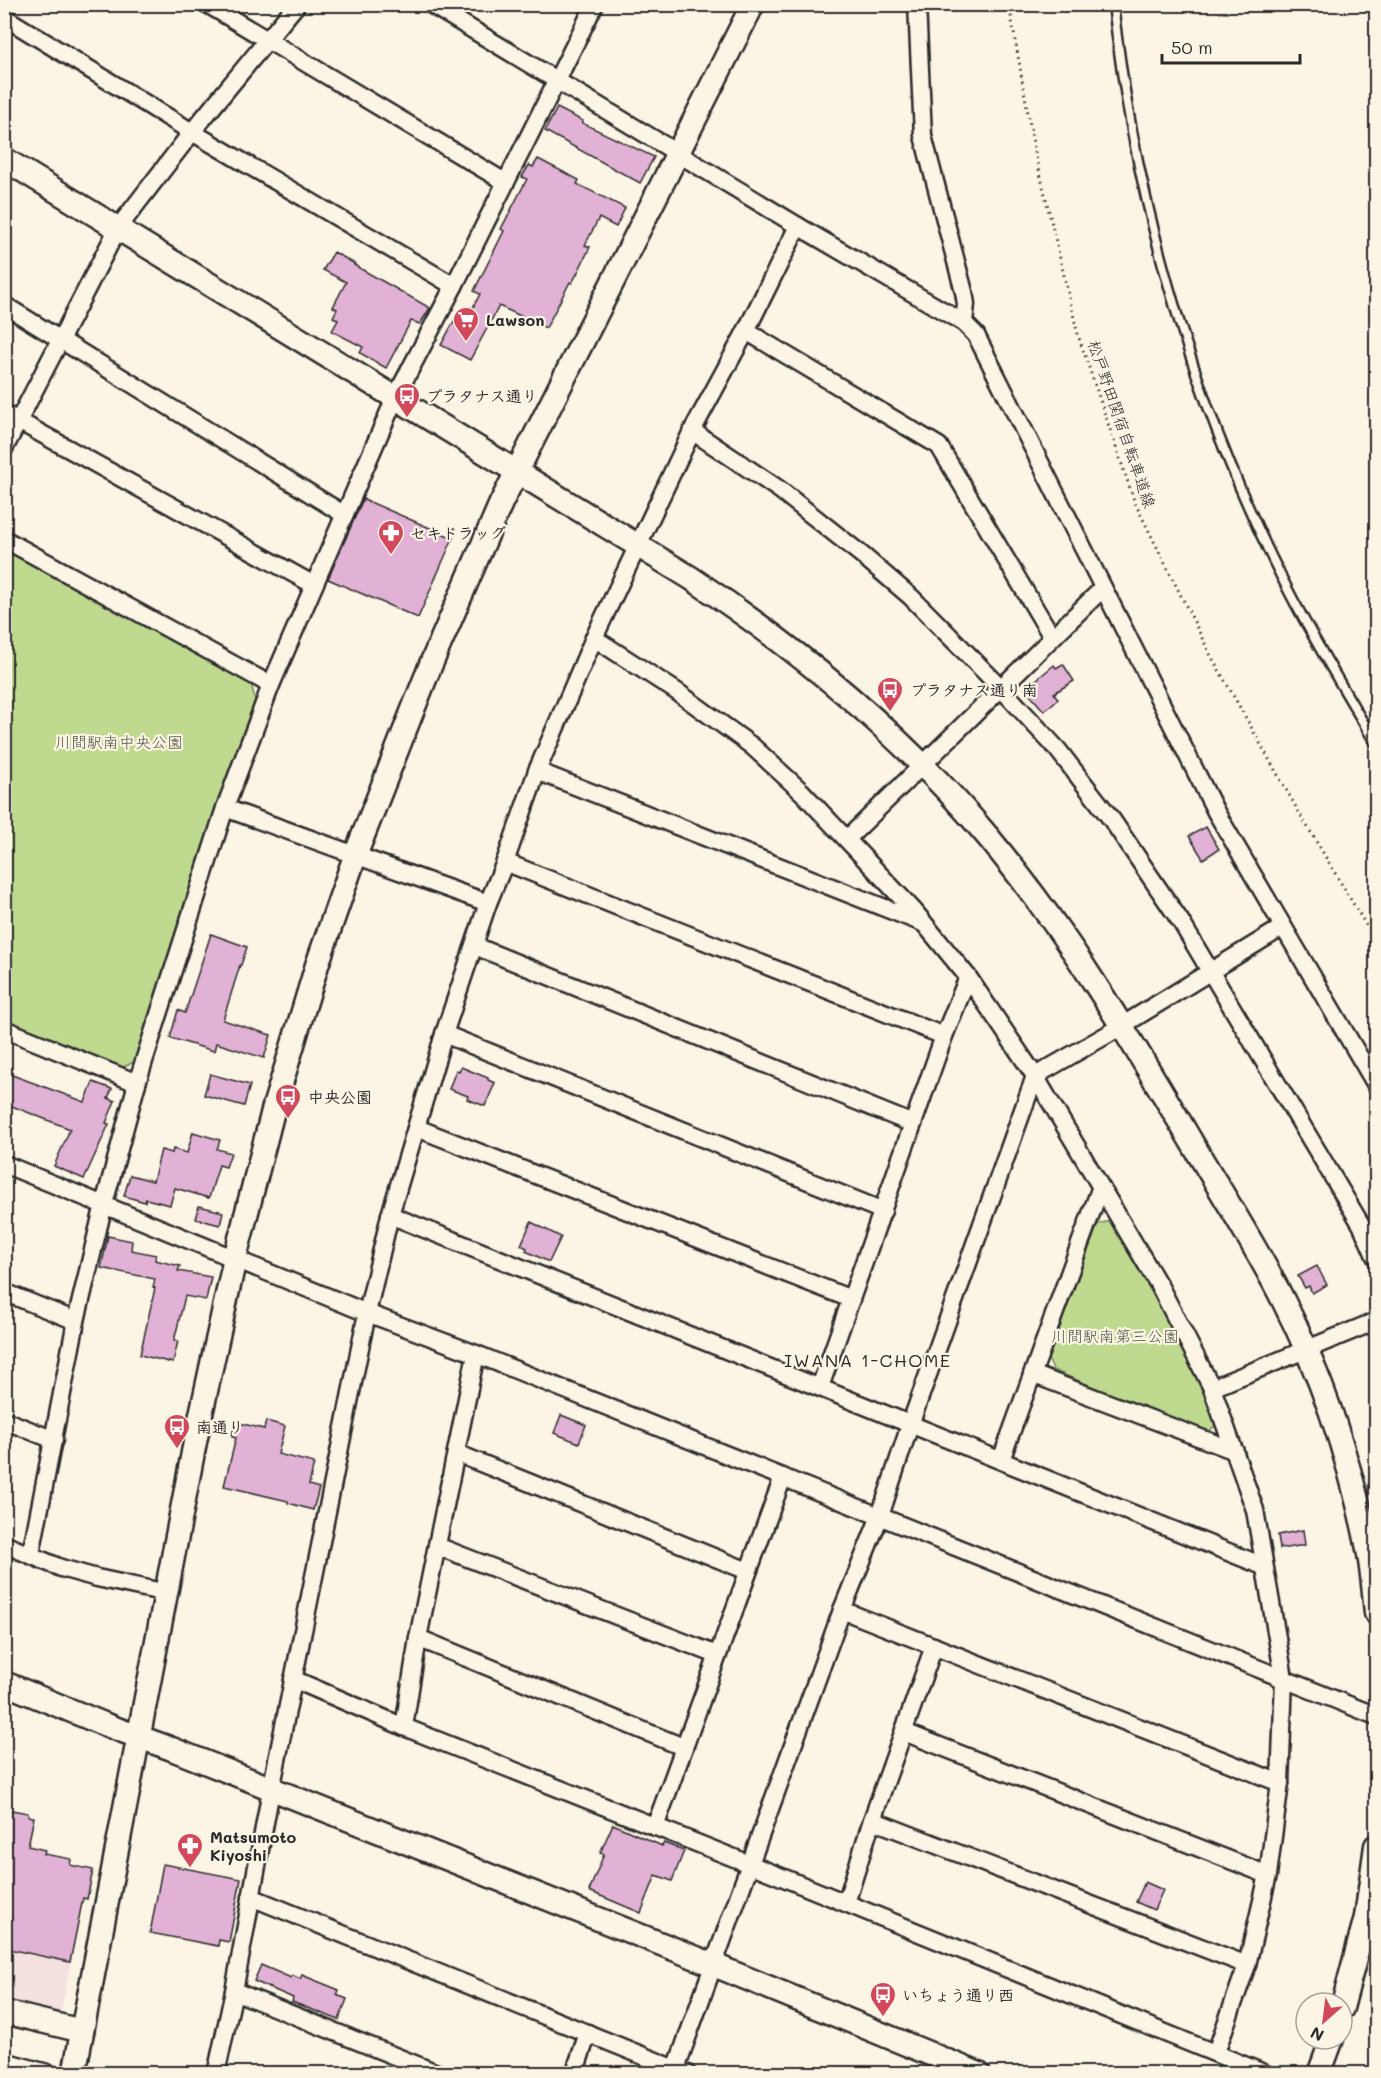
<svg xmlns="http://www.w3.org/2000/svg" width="1381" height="2078" viewBox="0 0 1381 2078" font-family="Mali,'Klee One',sans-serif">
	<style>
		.built { fill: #f4e1e0 }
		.green { fill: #bfd98f; stroke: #75825d; stroke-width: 1.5 }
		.building { fill: #e1b2d5; stroke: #2b2b2b; stroke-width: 1.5 }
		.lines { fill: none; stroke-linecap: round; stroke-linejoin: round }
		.lane-casing { stroke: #2b2b2b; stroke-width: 13 }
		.street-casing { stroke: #2b2b2b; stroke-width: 21 }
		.secondary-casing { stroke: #2b2b2b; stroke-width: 27 }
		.path { stroke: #2b2b2b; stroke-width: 3; stroke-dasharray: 1.5 4.5; stroke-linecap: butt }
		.lane { stroke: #fcf5e5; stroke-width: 8 }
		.street { stroke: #fcf5e5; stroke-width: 16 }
		.secondary { stroke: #fcf5e5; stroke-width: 22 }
		.labels { text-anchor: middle; stroke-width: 4.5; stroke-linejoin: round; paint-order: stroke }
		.poi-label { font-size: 16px; font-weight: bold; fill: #2b2b2b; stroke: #fcf5e5; text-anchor: start }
		.street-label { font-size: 16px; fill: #2b2b2b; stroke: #fcf5e5 }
		.park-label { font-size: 16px; fill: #505644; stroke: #fcf5e5 }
		.neighbourhood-label { font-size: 18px; letter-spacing: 1.5px; fill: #2b2b2b; stroke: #fcf5e5 }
	</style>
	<rect width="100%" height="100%" fill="#fcf5e5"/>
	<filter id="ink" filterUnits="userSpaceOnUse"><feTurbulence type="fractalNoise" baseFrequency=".0167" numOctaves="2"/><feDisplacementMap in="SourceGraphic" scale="12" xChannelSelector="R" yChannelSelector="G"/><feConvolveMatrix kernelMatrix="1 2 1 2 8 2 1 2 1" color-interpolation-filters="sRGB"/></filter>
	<g filter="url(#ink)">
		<!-- built -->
		<polygon class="built" points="5,1889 82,1904 61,2012 5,1998"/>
		<!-- green -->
		<g class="green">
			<polygon points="4,548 251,682 255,700 187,896 134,1062 121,1068 5,1020"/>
			<polygon points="1110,1221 1161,1307 1218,1423 1206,1434 1053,1370 1048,1359 1098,1224"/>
		</g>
		<!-- building -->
		<g class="building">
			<polygon points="557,108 583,121 582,123 654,157 640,183 545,131"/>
			<polygon points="538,159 579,180 577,184 625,208 616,227 599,218 585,245 590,247 579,270 572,283 570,282 546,328 499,306 470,360 441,345 458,314 467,319 480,294 474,291 504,231 501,229 527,179 522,177 529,165 533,167"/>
			<polygon points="334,252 355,264 354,265 430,308 420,324 411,321 386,368 360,353 363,347 332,331 338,320 333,317 337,309 333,307 346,282 323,270"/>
			<polygon points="363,499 453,538 418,618 328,579"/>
			<polygon points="1063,664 1074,681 1054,693 1058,699 1044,711 1025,689 1054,665 1056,668"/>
			<polygon points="1206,827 1219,849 1203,859 1189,836"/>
			<polygon points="211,934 247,947 241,965 240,965 223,1020 271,1035 264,1058 216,1043 214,1051 170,1038 178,1010 185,1013"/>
			<polygon points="461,1067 488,1078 488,1080 495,1083 485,1106 467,1099 468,1096 449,1089 456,1070 459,1071"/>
			<polygon points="4,1072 85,1102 93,1082 112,1089 108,1098 115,1101 106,1123 109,1124 84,1179 54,1166 70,1129 4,1103"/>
			<polygon points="210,1074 250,1085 244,1106 204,1095"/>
			<polygon points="193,1132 220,1140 217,1149 231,1153 226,1167 219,1165 209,1198 175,1188 170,1205 146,1199 145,1202 124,1196 130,1175 153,1181 161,1150 172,1153 173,1149 187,1153"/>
			<polygon points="199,1206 223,1212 220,1225 196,1219"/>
			<polygon points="531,1222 561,1237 549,1262 526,1251 527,1248 521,1245"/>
			<polygon points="108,1236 132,1241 131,1250 156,1255 155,1260 180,1266 178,1271 211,1277 206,1300 185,1296 174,1341 178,1341 173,1363 140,1355 155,1288 153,1287 155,1279 101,1268"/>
			<polygon points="1317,1266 1327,1285 1312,1293 1309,1286 1305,1288 1298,1276"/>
			<polygon points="561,1415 586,1425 579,1443 554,1433"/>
			<polygon points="266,1421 285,1426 278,1454 314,1463 309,1485 319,1488 313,1510 288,1503 288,1501 224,1486 236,1438 232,1437 235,1422 264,1429"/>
			<polygon points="1303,1530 1305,1545 1280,1549 1278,1535"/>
			<polygon points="12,1810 28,1813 28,1816 34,1817 28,1846 45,1850 44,1854 71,1859 70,1865 93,1870 87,1899 83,1898 70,1962 4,1948 4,1812 11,1813"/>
			<polygon points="613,1824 662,1846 664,1843 684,1851 672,1881 656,1875 641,1913 589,1891 604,1854 600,1853"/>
			<polygon points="163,1864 241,1879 229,1942 219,1940 218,1946 150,1933"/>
			<polygon points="1145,1882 1163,1890 1154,1910 1136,1902"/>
			<polygon points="261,1965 291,1978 292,1975 300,1979 302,1975 339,1990 337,1995 347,1999 339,2020 292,2002 293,1998 254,1981"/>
		</g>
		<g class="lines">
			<defs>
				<path id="lane" d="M 1113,4 C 1134,193 1189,387 1272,558 C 1303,622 1340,683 1376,744"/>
				<g id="street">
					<polyline points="207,4 505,182"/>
					<polyline points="430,4 798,226 964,323 976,335 1216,812 1376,1085"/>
					<polyline points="917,4 923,136 964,292 966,304 964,323"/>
					<polyline points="4,17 192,132 454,286"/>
					<polyline points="4,305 345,515"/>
					<polyline points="746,331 939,446 1052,637"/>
					<polyline points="4,413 314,585"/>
					<polyline points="692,431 780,490 862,555 911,597 1001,688 1058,750 1112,820 1181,922 1362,1226 1376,1258"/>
					<polyline points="4,449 118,228 192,132 297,4"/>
					<polyline points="4,539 271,685"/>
					<polyline points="594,638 676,691 752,746 802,792 914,911 968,977 1035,1076 1160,1287 1212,1388 1255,1510 1284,1678 1280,1783 1268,1875 1247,1965 1216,2052"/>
					<polyline points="537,771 923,923"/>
					<polyline points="225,808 488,903"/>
					<polyline points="847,839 1103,588"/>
					<polyline points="505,862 944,1036"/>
					<polyline points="475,946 913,1124"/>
					<polyline points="4,1029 137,1083"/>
					<polyline points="444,1034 883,1211"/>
					<polyline points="417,1128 851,1299"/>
					<polyline points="4,1164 367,1313 476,1354 1376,1716"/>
					<polyline points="390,1215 1263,1566"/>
					<polyline points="4,1292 76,1321"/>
					<polyline points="1032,1374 1235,1451"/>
					<polyline points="820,1387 944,1036 968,977"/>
					<polyline points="1212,1388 1376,1321"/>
					<polyline points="4,1420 54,1440"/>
					<polyline points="456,1453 748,1571"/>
					<polyline points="1001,1460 1100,1189"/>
					<polyline points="4,1544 61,1568 97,1578 167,1593"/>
					<polyline points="437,1546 717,1655"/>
					<polyline points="31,1554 76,1321 104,1204 137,1083 225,808 271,685 395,398 454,286 595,4"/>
					<polyline points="842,1610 1280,1783"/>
					<polyline points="418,1638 683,1747"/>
					<polyline points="293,1679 404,1727 767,1871 1266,2074"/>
					<polyline points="404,1727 418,1638 476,1354"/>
					<polyline points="904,1732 1268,1875"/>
					<polyline points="872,1820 1247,1965"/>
					<polyline points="655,1827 783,1477"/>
					<polyline points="251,1897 688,2074"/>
					<polyline points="846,1903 872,1820 934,1646"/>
					<polyline points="234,1991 439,2074"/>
					<polyline points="4,2061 51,2074"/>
					<polyline points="216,2074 234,1991 271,1790 367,1313 390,1215 444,1034 488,903 505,862 537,771 594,638 692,431 746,331 798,226"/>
					<polyline points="574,2074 588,2033"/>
					<polyline points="674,2074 842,1610 880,1516 910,1425 1035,1076 1110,1033 1283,927"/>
				</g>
				<g id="secondary">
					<path d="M 4,159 L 691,578 C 801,651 904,736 989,838 C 1067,932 1129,1036 1191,1141 C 1222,1194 1256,1246 1284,1302 C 1323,1379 1351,1464 1368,1549 C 1372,1570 1374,1592 1376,1613"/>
					<polyline points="4,1683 106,1725 172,1749 714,1965 979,2074"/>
					<polyline points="1342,2008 1366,1917 1376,1846"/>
					<polyline points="4,2012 82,2031"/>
					<polyline points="74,2074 195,1442 235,1258 274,1107 317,965 355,856 431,664 501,503 753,4"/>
					<polyline points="1319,2074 1332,2039"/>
				</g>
			</defs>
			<!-- lane casing -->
			<use href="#lane" class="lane-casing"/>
			<!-- street casing -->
			<use href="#street" class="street-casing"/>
			<!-- secondary casing -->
			<use href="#secondary" class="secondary-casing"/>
			<!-- path -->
			<polyline class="path" points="1009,4 1034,148 1078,335 1135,503 1210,654 1297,809 1376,942"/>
			<!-- lane -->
			<use href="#lane" class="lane"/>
			<!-- street -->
			<use href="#street" class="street"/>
			<!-- secondary -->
			<use href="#secondary" class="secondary"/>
		</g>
	</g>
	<!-- icons -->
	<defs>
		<symbol id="supermarket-pin" viewBox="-11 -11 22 30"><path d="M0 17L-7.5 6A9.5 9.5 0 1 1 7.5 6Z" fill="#d1495b" stroke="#fcf5e5"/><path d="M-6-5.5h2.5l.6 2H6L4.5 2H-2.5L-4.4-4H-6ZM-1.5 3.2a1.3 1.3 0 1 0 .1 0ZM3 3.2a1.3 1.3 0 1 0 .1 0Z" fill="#fff"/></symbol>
		<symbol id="bus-pin" viewBox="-11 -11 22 30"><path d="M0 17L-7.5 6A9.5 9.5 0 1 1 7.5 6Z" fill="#d1495b" stroke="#fcf5e5"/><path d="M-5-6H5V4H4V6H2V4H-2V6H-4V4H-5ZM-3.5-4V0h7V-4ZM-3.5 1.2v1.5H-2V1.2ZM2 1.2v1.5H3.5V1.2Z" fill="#fff"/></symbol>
		<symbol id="pharmacy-pin" viewBox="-11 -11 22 30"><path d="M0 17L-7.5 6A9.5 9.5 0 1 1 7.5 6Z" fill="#d1495b" stroke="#fcf5e5"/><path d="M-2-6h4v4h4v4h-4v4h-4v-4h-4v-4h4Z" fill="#fff"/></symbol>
	</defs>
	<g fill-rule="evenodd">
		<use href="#supermarket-pin" x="451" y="305" width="30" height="40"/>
		<use href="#bus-pin" x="392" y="381" width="30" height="40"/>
		<use href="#pharmacy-pin" x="376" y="518" width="30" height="40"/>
		<use href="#bus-pin" x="875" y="675" width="30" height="40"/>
		<use href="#bus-pin" x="273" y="1082" width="30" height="40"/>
		<use href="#bus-pin" x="162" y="1412" width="30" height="40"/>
		<use href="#pharmacy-pin" x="175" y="1831" width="30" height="40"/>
		<use href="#bus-pin" x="868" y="1980" width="30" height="40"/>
	</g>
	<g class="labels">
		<!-- poi labels -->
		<g class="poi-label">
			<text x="486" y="326">Lawson</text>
			<text x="426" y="402">プラタナス通り</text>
			<text x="410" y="539">セキドラッグ</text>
			<text x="910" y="696">プラタナス通り南</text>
			<text x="308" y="1103">中央公園</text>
			<text x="196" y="1433">南通り</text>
			<text x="210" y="1843">Matsumoto<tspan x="210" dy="18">Kiyoshi</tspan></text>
			<text x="902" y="2001">いちょう通り西</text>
		</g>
		<!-- street labels -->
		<g class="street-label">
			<text transform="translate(1122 424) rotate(71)" y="6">松戸野田関宿自転車道線</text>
		</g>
		<!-- park labels -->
		<g class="park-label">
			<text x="119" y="748">川間駅南中央公園</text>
			<text x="1115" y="1342">川間駅南第三公園</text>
		</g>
		<!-- neighbourhood labels -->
		<g class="neighbourhood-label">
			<text x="868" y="1367">IWANA 1-CHOME</text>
		</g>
	</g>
	<!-- margin -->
	<rect width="1381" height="2078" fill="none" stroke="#fcf5e5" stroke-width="24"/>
	<rect x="12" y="12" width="1357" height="2054" fill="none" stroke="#2b2b2b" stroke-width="2" filter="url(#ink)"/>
	<!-- north arrow -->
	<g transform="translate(1324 2021) rotate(208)"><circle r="28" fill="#fcf5e5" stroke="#a8a49b" stroke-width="1.5"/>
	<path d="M0-4.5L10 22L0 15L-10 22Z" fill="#d1495b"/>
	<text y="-9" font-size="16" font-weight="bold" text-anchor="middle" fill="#2b2b2b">N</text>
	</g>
	<!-- scale -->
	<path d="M1162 54v9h138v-9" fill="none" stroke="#2b2b2b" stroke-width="3"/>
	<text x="1171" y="54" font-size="18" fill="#2b2b2b" stroke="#fcf5e5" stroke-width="4.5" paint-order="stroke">50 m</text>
</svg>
